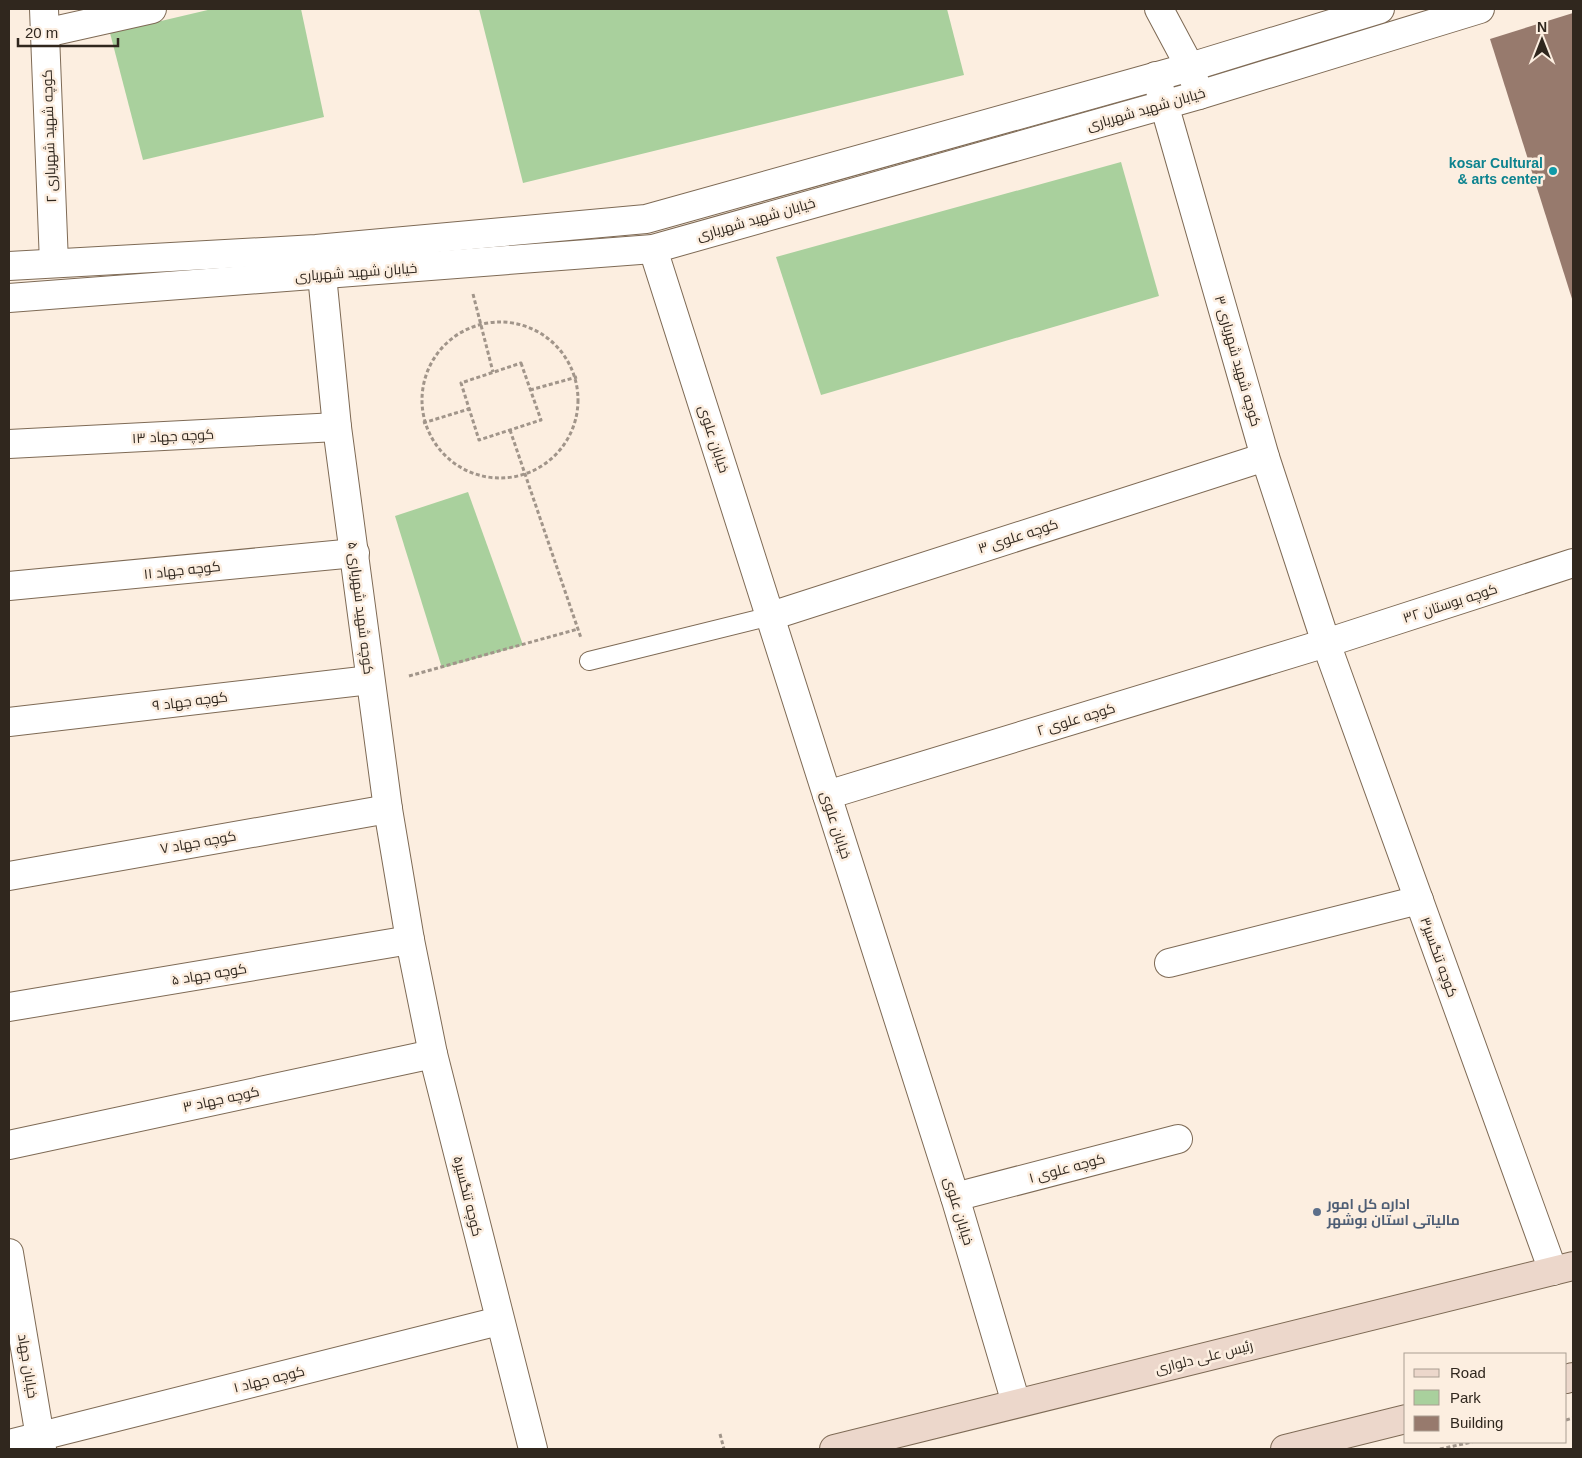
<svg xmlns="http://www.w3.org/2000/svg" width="1582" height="1458" viewBox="0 0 1582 1458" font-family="Arial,Cairo,sans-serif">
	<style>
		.green { fill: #a9d09d }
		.building { fill: #977a6d }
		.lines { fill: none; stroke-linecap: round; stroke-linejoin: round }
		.service-casing { stroke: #7e6a55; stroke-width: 20 }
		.minor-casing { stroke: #7e6a55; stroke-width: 30 }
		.tertiary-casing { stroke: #7e6a55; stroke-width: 30 }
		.secondary-casing { stroke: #7e6a55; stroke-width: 30 }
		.path { stroke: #a1958a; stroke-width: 3; stroke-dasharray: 4 2.5; stroke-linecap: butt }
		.service { stroke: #fff; stroke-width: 18 }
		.minor { stroke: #fff; stroke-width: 28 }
		.tertiary { stroke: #fff; stroke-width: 28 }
		.secondary { stroke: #ecd7cb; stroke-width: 28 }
		.culture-dot { fill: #0f9aa8; stroke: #fceee0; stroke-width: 2 }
		.service-dot { fill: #5c6f8a; stroke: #fceee0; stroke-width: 2 }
		.labels { text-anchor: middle; stroke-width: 5; stroke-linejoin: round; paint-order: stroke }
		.street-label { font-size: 14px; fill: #30271e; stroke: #fceee0 }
		.culture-label { font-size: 14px; font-weight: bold; fill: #0d838f; stroke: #fceee0; text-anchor: end }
		.service-label { font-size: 14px; font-weight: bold; fill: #4e5e75; stroke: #fceee0; text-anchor: start }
	</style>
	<rect width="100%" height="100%" fill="#fceee0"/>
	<!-- green -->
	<g class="green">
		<polygon points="212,9 301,9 324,117 143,160 110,33"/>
		<polygon points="479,9 947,9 964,75 523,183"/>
		<polygon points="1121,162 1159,296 821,395 776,257"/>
		<polygon points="468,492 523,645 442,668 395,516"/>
	</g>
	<!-- building -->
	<polygon class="building" points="1573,13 1573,302 1490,39"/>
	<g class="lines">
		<defs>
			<polyline id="service" points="589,661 771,616"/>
			<g id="minor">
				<polyline points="44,9 54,263"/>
				<polyline points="1159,9 1190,67 1199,95"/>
				<polyline points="45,33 152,9"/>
				<polyline points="1156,76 1265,457 1326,643 1553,1271"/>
				<polyline points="322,275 337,427 388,809 410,940 433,1054 533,1449"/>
				<polyline points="9,444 337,427"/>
				<polyline points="9,586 355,553"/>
				<polyline points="771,616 1265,457"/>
				<polyline points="9,722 370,680"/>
				<polyline points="827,795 1326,643 1573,563"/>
				<polyline points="9,876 388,809"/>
				<polyline points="1169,963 1419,900"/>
				<polyline points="9,1007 410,940"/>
				<polyline points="9,1145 433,1054"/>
				<polyline points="955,1197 1178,1139"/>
				<polyline points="9,1253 42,1449"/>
				<polyline points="9,1444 499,1321"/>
			</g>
			<g id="tertiary">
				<polyline points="653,249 955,1197 1016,1403"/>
				<polyline points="9,266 316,249 646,219 1190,67 1380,9"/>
				<polyline points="9,298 653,249 1199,95 1480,9"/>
			</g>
			<g id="secondary">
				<polyline points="1566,1379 1573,1377"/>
				<polyline points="834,1449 1573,1266"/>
				<polyline points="1285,1449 1406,1419"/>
			</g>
		</defs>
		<!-- service casing -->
		<use href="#service" class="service-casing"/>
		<!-- minor casing -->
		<use href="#minor" class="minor-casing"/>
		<!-- tertiary casing -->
		<use href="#tertiary" class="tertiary-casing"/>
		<!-- secondary casing -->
		<use href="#secondary" class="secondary-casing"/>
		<!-- path -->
		<g class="path">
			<polyline points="473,294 493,372"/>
			<circle cx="500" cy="400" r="78"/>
			<polygon points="521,363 541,420 479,440 461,383"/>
			<polyline points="530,390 577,377"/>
			<polyline points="423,423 469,409"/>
			<polyline points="510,430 581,638"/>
			<polyline points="409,676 578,629"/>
			<polyline points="1566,1420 1573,1418"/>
			<polyline points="720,1434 724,1449"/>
			<polyline points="1440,1449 1472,1442"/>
		</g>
		<!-- service -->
		<use href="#service" class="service"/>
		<!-- minor -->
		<use href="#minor" class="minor"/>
		<!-- tertiary -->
		<use href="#tertiary" class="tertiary"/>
		<!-- secondary -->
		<use href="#secondary" class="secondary"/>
	</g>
	<!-- markers -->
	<circle class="culture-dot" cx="1553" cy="171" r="5"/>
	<circle class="service-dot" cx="1317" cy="1212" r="5"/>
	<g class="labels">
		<!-- street labels -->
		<g class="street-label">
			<text transform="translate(1146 109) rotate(-16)" y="5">خیابان شهید شهریاری</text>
			<text transform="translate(49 136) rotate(-92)" y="5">کوچه شهید شهریاری ۲</text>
			<text transform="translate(756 219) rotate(-16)" y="5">خیابان شهید شهریاری</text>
			<text transform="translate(356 272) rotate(-4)" y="5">خیابان شهید شهریاری</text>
			<text transform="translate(1238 361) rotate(74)" y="5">کوچه شهید شهریاری ۳</text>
			<text transform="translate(173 436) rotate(-3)" y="5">کوچه جهاد ۱۳</text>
			<text transform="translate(714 439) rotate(72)" y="5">خیابان علوی</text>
			<text transform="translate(1018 536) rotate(-18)" y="5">کوچه علوی ۳</text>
			<text transform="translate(182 570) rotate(-6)" y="5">کوچه جهاد ۱۱</text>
			<text transform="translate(1450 603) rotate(-18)" y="5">کوچه بوستان ۳۲</text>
			<text transform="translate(361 608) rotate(83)" y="5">کوچه شهید شهریاری ۵</text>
			<text transform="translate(190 701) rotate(-7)" y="5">کوچه جهاد ۹</text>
			<text transform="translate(1076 719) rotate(-17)" y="5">کوچه علوی ۲</text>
			<text transform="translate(836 825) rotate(72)" y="5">خیابان علوی</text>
			<text transform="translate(198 842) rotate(-10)" y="5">کوچه جهاد ۷</text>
			<text transform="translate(1439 957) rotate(70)" y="5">کوچه تنگسیر۳</text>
			<text transform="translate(209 974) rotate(-9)" y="5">کوچه جهاد ۵</text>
			<text transform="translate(221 1099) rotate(-12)" y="5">کوچه جهاد ۳</text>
			<text transform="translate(1067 1168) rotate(-15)" y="5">کوچه علوی ۱</text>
			<text transform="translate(468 1196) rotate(76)" y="5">کوچه تنگسیر۵</text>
			<text transform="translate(959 1211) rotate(73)" y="5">خیابان علوی</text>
			<text transform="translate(1204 1357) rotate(-14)" y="5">رئیس علی دلواری</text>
			<text transform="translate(28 1366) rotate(81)" y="5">خیابان جهاد</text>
			<text transform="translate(269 1379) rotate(-14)" y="5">کوچه جهاد ۱</text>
		</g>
		<!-- culture labels -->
		<g class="culture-label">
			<text x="1543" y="168">kosar Cultural<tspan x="1543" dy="16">&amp; arts center</tspan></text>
		</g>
		<!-- service labels -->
		<g class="service-label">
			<text x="1327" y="1209">اداره کل امور<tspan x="1327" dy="16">مالیاتی استان بوشهر</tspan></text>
		</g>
	</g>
	<!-- border -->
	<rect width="1582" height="1458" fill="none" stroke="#30271e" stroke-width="20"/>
	<!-- legend -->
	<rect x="1404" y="1353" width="162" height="90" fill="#fceee0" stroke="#aa9e92"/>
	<rect x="1414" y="1369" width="25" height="8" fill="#ecd7cb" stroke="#aa9e92"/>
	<text x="1450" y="1378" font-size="15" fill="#30271e">Road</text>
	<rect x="1414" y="1390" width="25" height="15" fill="#a9d09d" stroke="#aa9e92"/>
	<text x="1450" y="1403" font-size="15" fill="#30271e">Park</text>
	<rect x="1414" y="1416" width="25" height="15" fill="#977a6d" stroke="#aa9e92"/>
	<text x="1450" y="1428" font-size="15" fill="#30271e">Building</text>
	<!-- north arrow -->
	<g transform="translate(1542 40)" stroke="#fceee0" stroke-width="4" paint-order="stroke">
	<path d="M0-4L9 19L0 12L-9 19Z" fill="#30271e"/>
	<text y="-8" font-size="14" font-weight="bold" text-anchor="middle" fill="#30271e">N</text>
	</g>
	<!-- scale -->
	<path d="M18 38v8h100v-8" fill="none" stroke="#30271e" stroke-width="2.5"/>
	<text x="25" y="38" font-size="15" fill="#30271e" stroke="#fceee0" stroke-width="4" paint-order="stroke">20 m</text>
</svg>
